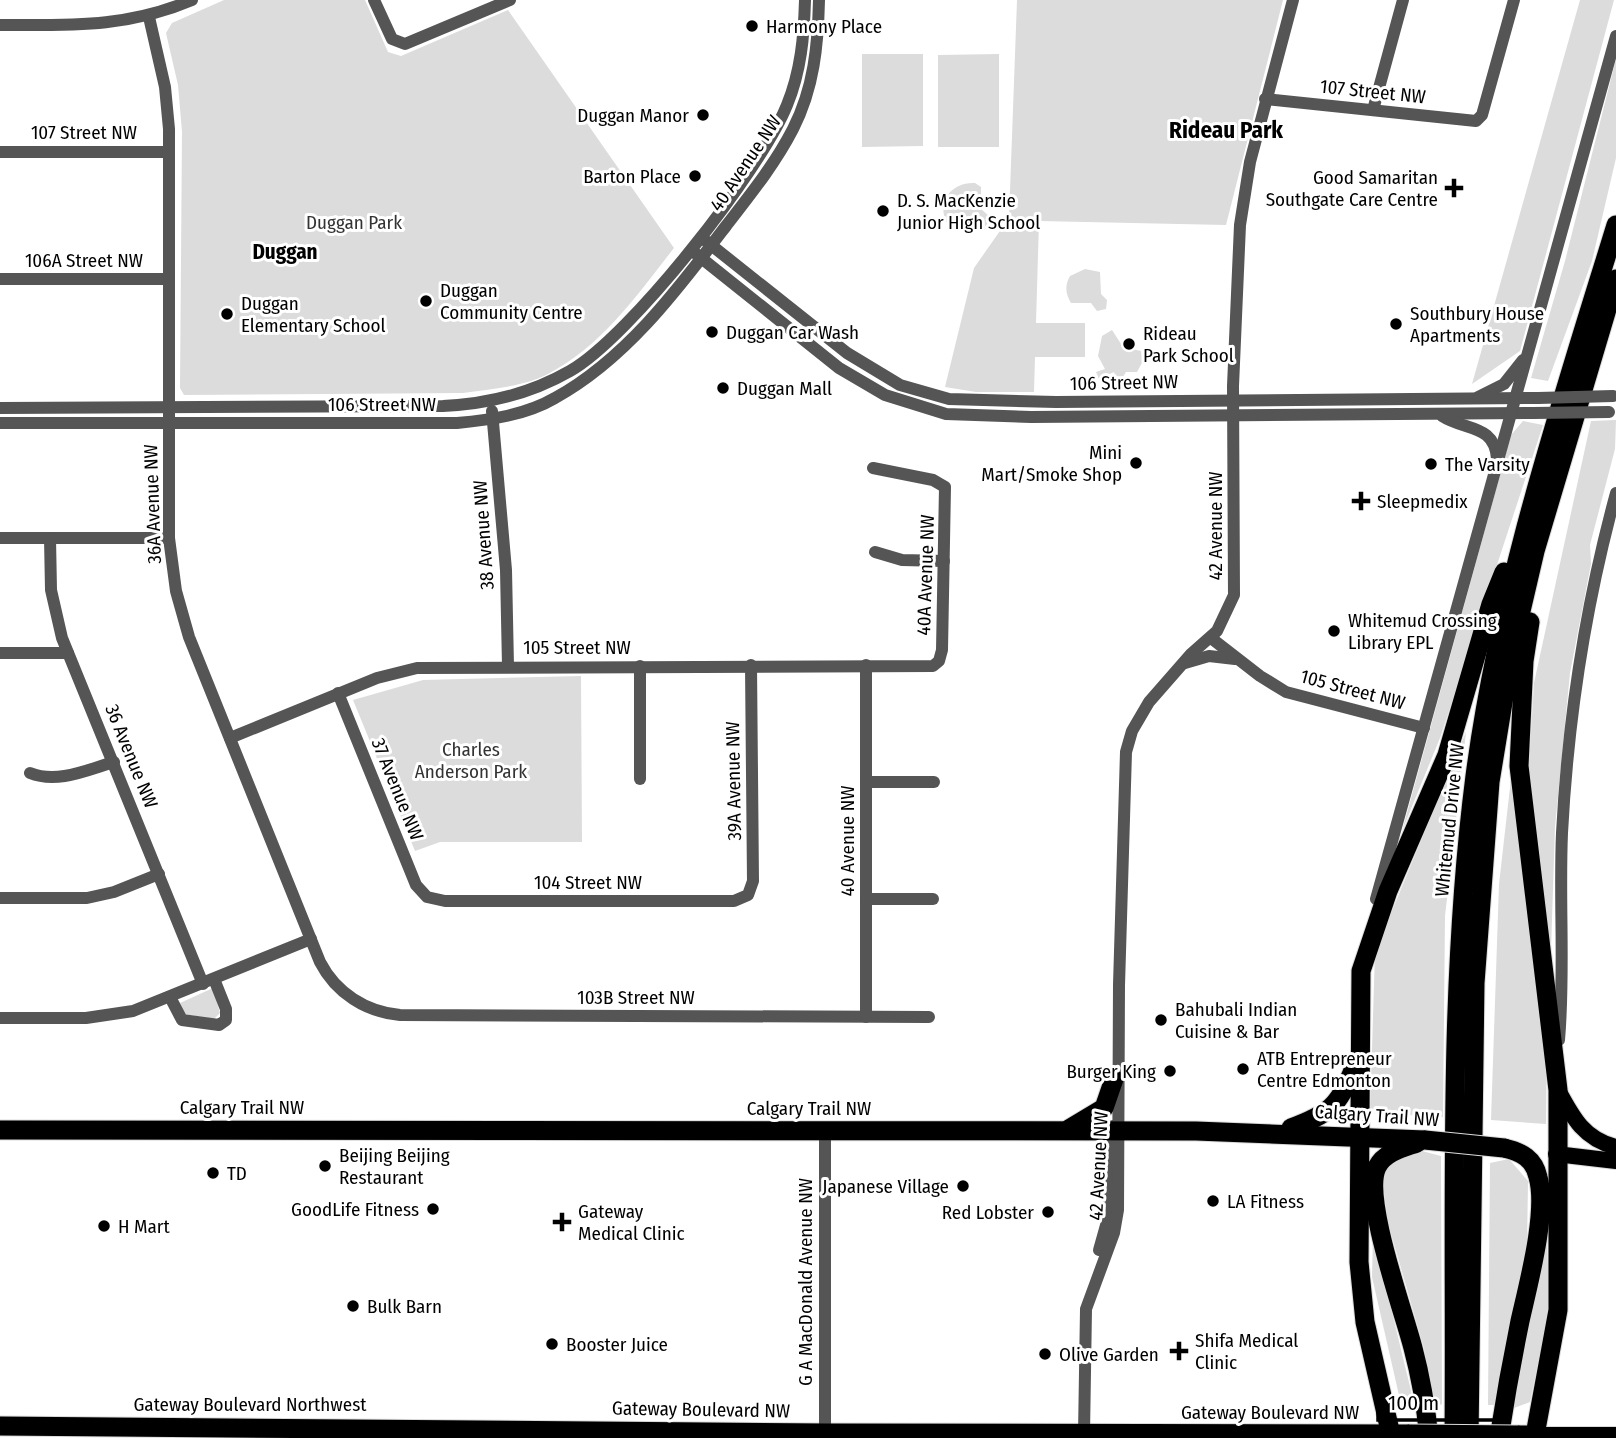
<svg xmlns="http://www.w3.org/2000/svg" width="1616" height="1438" viewBox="0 0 1616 1438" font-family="'Fira Sans Condensed',sans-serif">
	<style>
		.green { fill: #dcdcdc }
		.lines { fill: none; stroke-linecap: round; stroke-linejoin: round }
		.major-casing { stroke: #dbdbdb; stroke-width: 18 }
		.highway-casing { stroke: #dbdbdb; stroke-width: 21 }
		.minor { stroke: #555; stroke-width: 12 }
		.major { stroke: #000; stroke-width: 16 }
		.highway { stroke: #000; stroke-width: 19 }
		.highway-bridge-casing { stroke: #dbdbdb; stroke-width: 21; stroke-linecap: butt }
		.minor-bridge { stroke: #555; stroke-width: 12 }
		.highway-bridge { stroke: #000; stroke-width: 19 }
		.poi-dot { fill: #000; stroke: #fff; stroke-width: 2.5 }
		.labels { text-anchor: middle; stroke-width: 6; stroke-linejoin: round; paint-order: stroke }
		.poi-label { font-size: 19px; fill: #000; stroke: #fff; text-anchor: start }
		.street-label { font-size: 19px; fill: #000; stroke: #fff }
		.park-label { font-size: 19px; fill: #333; stroke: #fff }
		.neighbourhood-label { font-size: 21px; font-weight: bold; fill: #000; stroke: #fff }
		.quarter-label { font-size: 23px; font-weight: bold; fill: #000; stroke: #fff }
	</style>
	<rect width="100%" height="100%" fill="#fff"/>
	<!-- green -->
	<g class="green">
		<path d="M 224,0 L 365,0 L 388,52 L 401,56 L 508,10 L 674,248 C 637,295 603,345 548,374 C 523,387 490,389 463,393 L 184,395 L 180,388 L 182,132 L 178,85 L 166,33 L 172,23 Z"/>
		<polygon points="1017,0 1283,0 1226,225 1039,221 1036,323 1085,323 1085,357 1035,357 1034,392 976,392 945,387 974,268 1009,218"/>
		<polygon points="1580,0 1614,0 1520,351 1472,384"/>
		<polygon points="862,54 923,54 923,146 862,147"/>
		<polygon points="999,54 999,147 938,147 938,55"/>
		<polygon points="1616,59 1616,158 1592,261 1548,381 1531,378 1565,261"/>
		<path d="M 975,183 L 981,187 L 981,209 L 990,217 L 985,230 L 975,231 L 968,223 L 947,223 C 936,201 952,182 975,183 Z"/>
		<path d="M 1085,269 L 1100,272 L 1101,294 L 1107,300 L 1106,309 L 1097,311 L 1091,303 L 1071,303 C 1065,293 1065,285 1070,276 Z"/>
		<polygon points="1112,330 1123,347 1141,351 1143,361 1137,372 1126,372 1121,380 1116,378 1114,372 1099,379 1096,372 1105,369 1098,356 1102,336"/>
		<polygon points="1616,420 1615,449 1590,545 1591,564 1570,673 1555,827 1551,950 1528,782 1534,683 1591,421"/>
		<polygon points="1523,421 1543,425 1440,738 1402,831 1511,435"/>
		<polygon points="581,676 582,842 440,842 415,851 353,700 423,680"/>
		<polygon points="1466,732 1445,916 1443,1117 1370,1113 1375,952"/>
		<polygon points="1512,770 1547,1032 1546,1124 1491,1120 1499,884"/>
		<polygon points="213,988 220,1013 214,1019 184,1014 180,1003"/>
		<polygon points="1414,1149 1441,1156 1442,1404 1434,1408 1424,1348 1388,1223 1382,1176 1392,1161"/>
		<polygon points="1509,1159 1528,1181 1527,1247 1495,1405 1488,1405 1490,1163"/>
		<polygon points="1546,1229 1550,1305 1530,1402 1514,1408"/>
		<polygon points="1373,1234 1414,1403 1401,1404 1372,1277"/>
	</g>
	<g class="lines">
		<defs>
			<g id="major">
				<path d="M 1558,1090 C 1573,1118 1584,1139 1616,1147"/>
				<polyline points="1556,1154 1616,1161"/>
				<polyline points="1535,1438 1535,1435 1616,1435"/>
			</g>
			<g id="highway">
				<path d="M 1291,1128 C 1329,1114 1339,1106 1354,1068"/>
				<polyline points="1069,1129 1104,1108 1114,1079"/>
				<polyline points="0,1130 1196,1131 1425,1140"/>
				<path d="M 1417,1143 C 1403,1148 1385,1152 1377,1167 C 1362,1198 1404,1312 1413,1348 C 1421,1378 1426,1408 1429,1438"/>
				<polyline points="0,1426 825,1433 1409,1434"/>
				<polyline points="1391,1435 1365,1322 1359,1262 1361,971 1388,891 1447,755 1491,604 1504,572"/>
				<polyline points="1518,1435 1535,1435 1558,1310 1558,1090 1519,766 1524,661 1530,622"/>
				<path d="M 1454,1438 C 1456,1218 1447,995 1475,776 C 1500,587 1560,407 1616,225"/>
				<polyline points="1469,1438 1475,983 1490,782 1511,654 1535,551 1616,279"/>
				<path d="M 1499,1438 C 1505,1399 1512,1360 1520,1321 C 1528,1285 1548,1212 1538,1177 C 1534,1159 1522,1152 1504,1148"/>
			</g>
		</defs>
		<!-- major casing -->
		<use href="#major" class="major-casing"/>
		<!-- highway casing -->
		<use href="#highway" class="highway-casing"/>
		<!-- minor -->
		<g class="minor">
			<polyline points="374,0 392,39 405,44 510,0"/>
			<path d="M 149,17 L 165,87 L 169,129 L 169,538 L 176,591 L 189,637 L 320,962 C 336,993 366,1012 400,1015 L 929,1017"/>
			<path d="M 0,25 C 69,25 127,28 192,0"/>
			<polyline points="1265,99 1476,121 1482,115 1514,0"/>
			<polyline points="1373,110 1403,0"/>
			<polyline points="0,152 169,152"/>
			<polyline points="706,241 847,353 900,385 949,399 1056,402 1538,398"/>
			<polyline points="695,253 839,368 885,395 946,414 1031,417 1533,413"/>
			<polyline points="0,279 169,279"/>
			<polyline points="1478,397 1504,384 1523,360"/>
			<path d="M 0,408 L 443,406 C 489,404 530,394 570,371 C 630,337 761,170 787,105 C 801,71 804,36 805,0"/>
			<polyline points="492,411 506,570 508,666"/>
			<path d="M 1442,416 C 1465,431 1495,424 1497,459"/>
			<path d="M 0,423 L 457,423 C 490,420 526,415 555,398 C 626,359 678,289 726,226 C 750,195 775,164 793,129 C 814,88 818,45 819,0"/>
			<polyline points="0,538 169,538"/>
			<polyline points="50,538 51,590 62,638 203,984"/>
			<polyline points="875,552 902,560 944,561"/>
			<polyline points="1211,638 1260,676 1286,692 1424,728"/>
			<polyline points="0,653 68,653"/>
			<polyline points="1185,663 1209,656 1235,659"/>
			<polyline points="866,665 866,1017"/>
			<polyline points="640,666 640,779"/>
			<polyline points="338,693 416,885 427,897 445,901 734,901 748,895 753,881 751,665"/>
			<polyline points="230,738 377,678 417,668 933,666 939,661 942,650 945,487 933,480 873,468"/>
			<path d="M 30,773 C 57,784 87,770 114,762"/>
			<polyline points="866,782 934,782"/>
			<polyline points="0,898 87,898 114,892 159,874"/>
			<polyline points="866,899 933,899"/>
			<polyline points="1376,899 1616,36"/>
			<polyline points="170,997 182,1020 219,1025 226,1020 226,1009 214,979"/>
			<polyline points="0,1018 86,1018 133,1011 311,939"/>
			<path d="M 1559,1040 C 1565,972 1559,902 1562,833 C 1568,718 1586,603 1616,493"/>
			<polyline points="825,1131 825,1433"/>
			<polyline points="1099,1250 1108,1218 1113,1126"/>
			<polyline points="1084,1434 1086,1309 1114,1233 1118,1210 1119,985 1126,752 1132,731 1149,702 1191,654 1217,631 1234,595 1233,386 1240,225 1250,162 1293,0"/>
		</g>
		<!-- major -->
		<use href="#major" class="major"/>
		<!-- highway -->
		<use href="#highway" class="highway"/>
		<defs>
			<g id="highway-bridge">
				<polyline points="1425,1140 1504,1148"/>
				<polyline points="1409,1434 1518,1435"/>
			</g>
		</defs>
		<!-- highway-bridge casing -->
		<use href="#highway-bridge" class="highway-bridge-casing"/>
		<!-- minor-bridge -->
		<g class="minor-bridge">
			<polyline points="1538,398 1613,396"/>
			<polyline points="1533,413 1609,412"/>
		</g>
		<!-- highway-bridge -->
		<use href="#highway-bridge" class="highway-bridge"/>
	</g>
	<!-- markers -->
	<g class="poi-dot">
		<circle cx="752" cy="26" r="7"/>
		<circle cx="703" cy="115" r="7"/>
		<circle cx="695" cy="176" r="7"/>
		<path d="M1450.5 177.5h7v7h7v7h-7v7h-7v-7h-7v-7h7z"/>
		<circle cx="883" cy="211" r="7"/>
		<circle cx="426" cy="301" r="7"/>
		<circle cx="227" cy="314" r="7"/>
		<circle cx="1396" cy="324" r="7"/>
		<circle cx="712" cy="332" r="7"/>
		<circle cx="1129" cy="344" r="7"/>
		<circle cx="723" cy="388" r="7"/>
		<circle cx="1136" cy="463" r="7"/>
		<circle cx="1431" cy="464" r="7"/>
		<path d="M1357.5 490.5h7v7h7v7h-7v7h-7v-7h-7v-7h7z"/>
		<circle cx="1334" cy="631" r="7"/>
		<circle cx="1161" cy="1020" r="7"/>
		<circle cx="1243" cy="1069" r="7"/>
		<circle cx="1170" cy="1071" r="7"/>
		<circle cx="325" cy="1166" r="7"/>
		<circle cx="213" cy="1173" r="7"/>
		<circle cx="963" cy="1186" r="7"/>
		<circle cx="1213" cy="1201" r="7"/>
		<circle cx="433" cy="1209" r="7"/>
		<circle cx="1048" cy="1212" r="7"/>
		<path d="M558.5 1211.5h7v7h7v7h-7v7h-7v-7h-7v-7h7z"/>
		<circle cx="104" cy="1226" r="7"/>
		<circle cx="353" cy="1306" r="7"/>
		<circle cx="552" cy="1344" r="7"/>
		<path d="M1175.5 1340.5h7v7h7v7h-7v7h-7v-7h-7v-7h7z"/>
		<circle cx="1045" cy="1354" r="7"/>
	</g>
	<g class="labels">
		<!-- poi labels -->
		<g class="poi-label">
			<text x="766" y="33">Harmony Place</text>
			<text x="689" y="122" text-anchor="end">Duggan Manor</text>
			<text x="681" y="183" text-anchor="end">Barton Place</text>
			<text x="1438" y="184" text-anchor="end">Good Samaritan<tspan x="1438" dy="22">Southgate Care Centre</tspan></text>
			<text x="897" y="207">D. S. MacKenzie<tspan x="897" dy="22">Junior High School</tspan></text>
			<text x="440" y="297">Duggan<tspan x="440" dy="22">Community Centre</tspan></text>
			<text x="241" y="310">Duggan<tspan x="241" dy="22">Elementary School</tspan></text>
			<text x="1410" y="320">Southbury House<tspan x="1410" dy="22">Apartments</tspan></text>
			<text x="726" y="339">Duggan Car Wash</text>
			<text x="1143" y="340">Rideau<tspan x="1143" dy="22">Park School</tspan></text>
			<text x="737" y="395">Duggan Mall</text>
			<text x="1122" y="459" text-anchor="end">Mini<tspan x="1122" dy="22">Mart/Smoke Shop</tspan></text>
			<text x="1445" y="471">The Varsity</text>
			<text x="1377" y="508">Sleepmedix</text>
			<text x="1348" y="627">Whitemud Crossing<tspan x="1348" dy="22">Library EPL</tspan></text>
			<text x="1175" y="1016">Bahubali Indian<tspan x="1175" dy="22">Cuisine &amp; Bar</tspan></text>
			<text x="1257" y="1065">ATB Entrepreneur<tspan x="1257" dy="22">Centre Edmonton</tspan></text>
			<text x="1156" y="1078" text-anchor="end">Burger King</text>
			<text x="339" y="1162">Beijing Beijing<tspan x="339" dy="22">Restaurant</tspan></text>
			<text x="227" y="1180">TD</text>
			<text x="949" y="1193" text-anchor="end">Japanese Village</text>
			<text x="1227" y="1208">LA Fitness</text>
			<text x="419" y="1216" text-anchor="end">GoodLife Fitness</text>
			<text x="578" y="1218">Gateway<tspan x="578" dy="22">Medical Clinic</tspan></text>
			<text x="1034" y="1219" text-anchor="end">Red Lobster</text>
			<text x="118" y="1233">H Mart</text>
			<text x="367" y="1313">Bulk Barn</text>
			<text x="1195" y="1347">Shifa Medical<tspan x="1195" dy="22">Clinic</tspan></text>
			<text x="566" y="1351">Booster Juice</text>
			<text x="1059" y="1361">Olive Garden</text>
		</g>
		<!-- street labels -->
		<g class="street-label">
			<text transform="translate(1373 91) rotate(6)" y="7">107 Street NW</text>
			<text x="84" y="139">107 Street NW</text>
			<text transform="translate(745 163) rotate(-56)" y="7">40 Avenue NW</text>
			<text x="84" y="267">106A Street NW</text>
			<text transform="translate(1124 382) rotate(-1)" y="7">106 Street NW</text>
			<text x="382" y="411">106 Street NW</text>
			<text transform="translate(152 504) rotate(-92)" y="7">36A Avenue NW</text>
			<text transform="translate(1215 526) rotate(-90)" y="7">42 Avenue NW</text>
			<text transform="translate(483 535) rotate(-94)" y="7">38 Avenue NW</text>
			<text transform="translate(925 575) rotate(-88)" y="7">40A Avenue NW</text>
			<text x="577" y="654">105 Street NW</text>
			<text transform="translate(1353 689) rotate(15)" y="7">105 Street NW</text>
			<text transform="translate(132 756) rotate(68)" y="7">36 Avenue NW</text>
			<text transform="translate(733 781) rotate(-91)" y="7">39A Avenue NW</text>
			<text transform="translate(398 789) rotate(68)" y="7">37 Avenue NW</text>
			<text transform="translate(1449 820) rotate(-84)" y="7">Whitemud Drive NW</text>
			<text transform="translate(847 841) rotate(-90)" y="7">40 Avenue NW</text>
			<text x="588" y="889">104 Street NW</text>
			<text x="636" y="1004">103B Street NW</text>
			<text x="242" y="1114">Calgary Trail NW</text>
			<text x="809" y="1115">Calgary Trail NW</text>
			<text transform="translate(1377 1115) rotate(4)" y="7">Calgary Trail NW</text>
			<text transform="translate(1098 1166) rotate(-87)" y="7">42 Avenue NW</text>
			<text transform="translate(805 1282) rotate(-90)" y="7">G A MacDonald Avenue NW</text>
			<text x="250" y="1411">Gateway Boulevard Northwest</text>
			<text transform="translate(701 1409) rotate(1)" y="7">Gateway Boulevard NW</text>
			<text x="1270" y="1419">Gateway Boulevard NW</text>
		</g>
		<!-- park labels -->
		<g class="park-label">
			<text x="354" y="229">Duggan Park</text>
			<text x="471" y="756">Charles<tspan x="471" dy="22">Anderson Park</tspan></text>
		</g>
		<!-- neighbourhood labels -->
		<g class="neighbourhood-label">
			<text x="285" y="259">Duggan</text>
		</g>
		<!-- quarter labels -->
		<g class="quarter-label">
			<text x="1226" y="138">Rideau Park</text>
		</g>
	</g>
	<!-- scale -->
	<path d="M1378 1410v10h126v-10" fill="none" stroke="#000000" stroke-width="3.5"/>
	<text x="1388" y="1410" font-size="21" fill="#000000" stroke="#ffffff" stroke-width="5" paint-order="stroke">100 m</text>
</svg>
